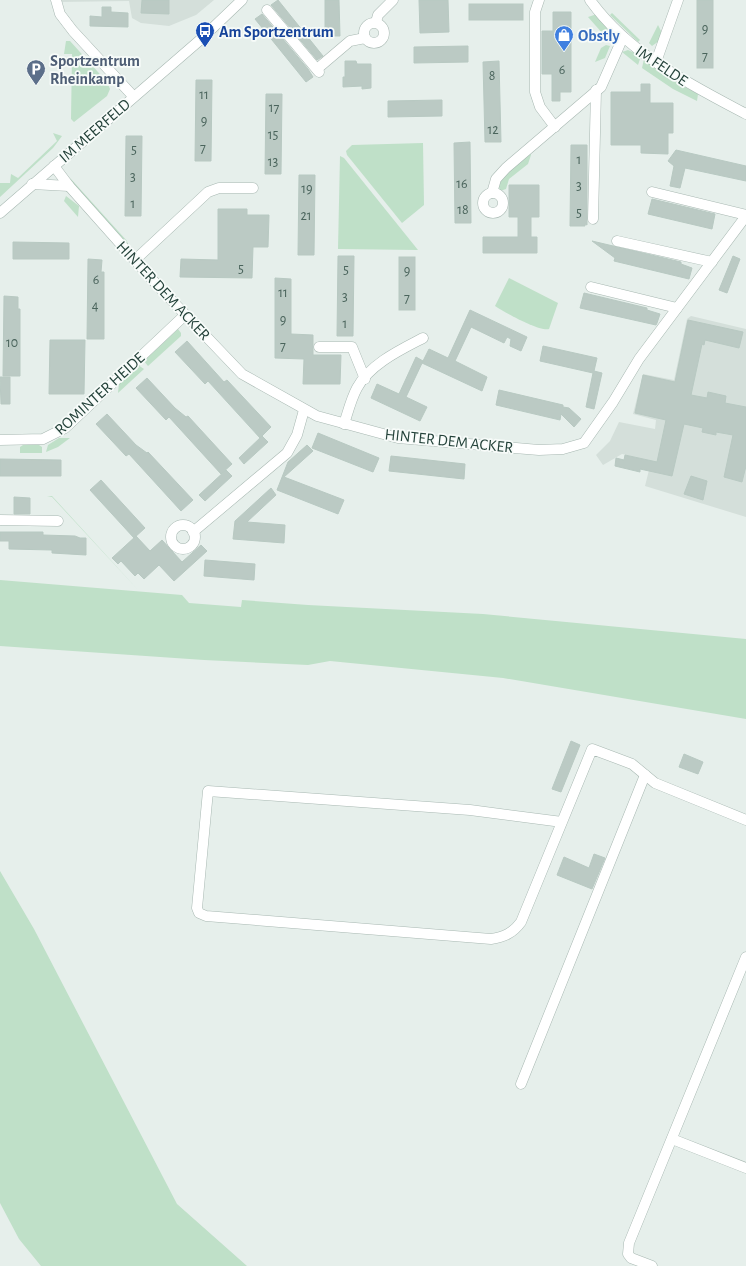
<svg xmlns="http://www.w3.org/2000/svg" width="746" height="1266" viewBox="0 0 746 1266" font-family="'Alegreya Sans',sans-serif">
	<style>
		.built { fill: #d4dfda }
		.green { fill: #bfe0c8 }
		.building { fill: #bbcac4; stroke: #b8c9c2 }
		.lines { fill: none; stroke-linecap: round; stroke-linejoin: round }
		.minor-casing { stroke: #a8b8b2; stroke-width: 11 }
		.minor { stroke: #fff; stroke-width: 10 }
		.labels { text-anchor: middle; stroke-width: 3.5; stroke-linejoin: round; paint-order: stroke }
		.number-label { font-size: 14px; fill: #4a645c }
		.transit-label { font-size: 16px; font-weight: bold; fill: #164399; stroke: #f7fbf9; text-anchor: start }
		.shop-label { font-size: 16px; font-weight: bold; fill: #366cbe; stroke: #f7fbf9; text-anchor: start }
		.service-label { font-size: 16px; font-weight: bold; fill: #4e5e75; stroke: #f7fbf9; text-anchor: start }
		.street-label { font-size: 16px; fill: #24423a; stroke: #f7fbf9 }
	</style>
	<rect width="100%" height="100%" fill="#e6efeb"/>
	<!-- built -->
	<g class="built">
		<polygon points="58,0 214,0 196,15 169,26 141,23 132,18 129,1 58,2"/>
		<polygon points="691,316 746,329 746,517 645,486 649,470 655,462 622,454 603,465 596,455 610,441 619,422 655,429 656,420 633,414 643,374 674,380 687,319"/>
	</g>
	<!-- green -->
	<g class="green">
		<polygon points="612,13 640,40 638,42 610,15"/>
		<polygon points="597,14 611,31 611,43 588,17"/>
		<polygon points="658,25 663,35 659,41 652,46 649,43"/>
		<polygon points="66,41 70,41 107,82 110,89 107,96 74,122 71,119 72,54 64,54"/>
		<polygon points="606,45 610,46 605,58 595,62 601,48"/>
		<polygon points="628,50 641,56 638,65 622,52"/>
		<polygon points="644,59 674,81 698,94 697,101 673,89 642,68"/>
		<polygon points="53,133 62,136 53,148 0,197 0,183 10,183 11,174 18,178 57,141"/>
		<polygon points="423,143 424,205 402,223 347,155 346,151 352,145"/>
		<path d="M 530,153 L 531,155 L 528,164 L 509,179 L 506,189 L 500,191 C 494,176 520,161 530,153 Z"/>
		<polygon points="340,156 344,158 418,250 338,249"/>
		<polygon points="67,177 71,179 127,241 128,245"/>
		<polygon points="66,196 79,206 78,217 64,201"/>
		<path d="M 509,278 L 558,303 L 549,329 C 540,332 504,312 495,306 Z"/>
		<polygon points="178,329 181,333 181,336 148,366 144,361"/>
		<polygon points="138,365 144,369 118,393 119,383"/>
		<polygon points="59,438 70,438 58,447 46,452 48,445"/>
		<polygon points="23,445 39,445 42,447 42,453 20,453 20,447"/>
		<polygon points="47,496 52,496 139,591 52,497"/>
		<polygon points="0,580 182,595 189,603 241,607 242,600 308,605 483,614 746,639 746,719 503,678 330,661 308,665 204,660 0,646"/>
		<polygon points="0,871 34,929 177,1204 247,1266 41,1266 19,1239 0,1203"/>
	</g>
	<!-- building -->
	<g class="building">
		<polygon points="142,0 169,0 169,14 141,13"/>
		<polygon points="278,0 323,56 317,60 271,5"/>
		<polygon points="325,0 339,0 340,36 325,36"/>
		<polygon points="419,0 448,0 449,32 420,33"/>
		<rect x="697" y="0" width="16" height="68"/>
		<rect x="469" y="4" width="54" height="16"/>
		<polygon points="102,7 111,7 111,12 128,13 128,27 90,26 90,16 102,17"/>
		<polygon points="553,12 571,12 571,92 560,92 560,101 552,101 552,74 542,74 542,31 553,31"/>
		<polygon points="262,14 308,69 313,77 306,82 255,19"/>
		<polygon points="468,46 468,62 414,63 414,47"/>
		<polygon points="345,61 356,61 357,64 371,64 371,88 362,89 362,86 343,87 343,77 345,77"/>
		<polygon points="499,61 501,142 485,142 483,62"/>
		<polygon points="196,80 212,80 211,161 195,161"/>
		<polygon points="641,84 650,84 650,103 673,103 673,133 668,133 668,154 641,153 641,145 611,145 611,92 641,92"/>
		<polygon points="266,94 282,94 281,174 265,174"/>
		<polygon points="442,100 442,116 388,117 388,101"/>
		<polygon points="126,136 142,136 141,216 125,216"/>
		<polygon points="470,142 471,223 455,223 454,143"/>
		<polygon points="571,145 587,145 587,225 585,224 585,226 570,226"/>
		<polygon points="676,150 746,166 746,181 685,168 680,188 670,186 674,166 668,161"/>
		<polygon points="299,175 315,175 314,255 298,255"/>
		<polygon points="509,185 539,185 539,217 531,217 531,237 537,237 537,253 483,253 483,237 518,237 518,217 509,217"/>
		<polygon points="652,199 715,214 712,229 648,214"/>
		<polygon points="218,209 247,209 247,215 269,215 268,247 253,247 252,278 180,277 181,259 218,260"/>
		<polygon points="592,241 681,262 681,264 692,268 689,279 614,261 615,258"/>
		<polygon points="13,242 69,243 69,259 13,259"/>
		<polygon points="338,256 354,256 353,336 337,336"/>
		<polygon points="733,256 740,259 727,293 719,290"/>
		<rect x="399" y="257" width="16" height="53"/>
		<polygon points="88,259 102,260 101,272 104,272 104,339 87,339"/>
		<polygon points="275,278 291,279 291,334 313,335 313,355 341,355 340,384 303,384 304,359 275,358"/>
		<polygon points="584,293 647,308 647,310 660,314 657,323 656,325 580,308"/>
		<polygon points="4,296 18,297 18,309 20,309 20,376 3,376"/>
		<polygon points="470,310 527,337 521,351 510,346 511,339 507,337 504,343 471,327 455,361 487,377 482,391 422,363 429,349 448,358"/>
		<polygon points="688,320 743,332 739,348 705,340 704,345 702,344 691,395 707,398 708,392 726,396 725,403 746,407 746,466 742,482 724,477 733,435 716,432 716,435 702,432 703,428 684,424 672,476 640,469 640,472 615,466 616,458 624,460 625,455 657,462 666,420 635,413 643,375 675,382"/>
		<polygon points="50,340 85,340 84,394 49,394"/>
		<polygon points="187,341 224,382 227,380 271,427 260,438 208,381 205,384 175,352"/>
		<polygon points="543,346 597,358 594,371 602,373 594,409 586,407 593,373 540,361"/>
		<polygon points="416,357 423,361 406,397 427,407 420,421 371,398 377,384 399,394"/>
		<polygon points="0,377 10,377 10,404 1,404"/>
		<polygon points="147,378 175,408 186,417 188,416 232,464 221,474 169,417 166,420 136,388"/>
		<polygon points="499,390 563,405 563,407 569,408 581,419 574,427 561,414 560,420 496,405"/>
		<polygon points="107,414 136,445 147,453 148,452 193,500 181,511 129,454 126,456 96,424"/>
		<polygon points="318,433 379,458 373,472 312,448"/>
		<polygon points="262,436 268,442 244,464 239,458"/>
		<polygon points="307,445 313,451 284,477 344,500 338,514 277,490 288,462"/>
		<polygon points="391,456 465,464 464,479 389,471"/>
		<polygon points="0,459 61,460 61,476 0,476"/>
		<polygon points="226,470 232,476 205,501 199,495"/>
		<polygon points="691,476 707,481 703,500 684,494"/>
		<polygon points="101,480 145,528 134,538 90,490"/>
		<polygon points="271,488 276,495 247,522 285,525 284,543 233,539 235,521"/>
		<polygon points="14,497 30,498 30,514 14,514"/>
		<polygon points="0,532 43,532 43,535 75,536 80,538 86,538 86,555 52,553 52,550 9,549 9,541 0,541"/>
		<polygon points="136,536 150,551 162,540 182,562 201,545 207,551 174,581 159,565 144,579 138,573 135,576 121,561 118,564 112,558"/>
		<polygon points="205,560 255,564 254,580 204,576"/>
		<polygon points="571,741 580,745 561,792 552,789"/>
		<polygon points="684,754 703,762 698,774 679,767"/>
		<polygon points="594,854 605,858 592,889 557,875 564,857 589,868"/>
	</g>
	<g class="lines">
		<defs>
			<g id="minor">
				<polyline points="56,0 60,14 73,31 133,96"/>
				<polyline points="539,0 535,12 535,92 540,107 555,127"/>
				<path d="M 590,0 C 629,54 689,84 746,114"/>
				<polyline points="267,10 319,72"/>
				<polyline points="376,22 378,15 393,0"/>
				<circle cx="374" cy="33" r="10"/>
				<polyline points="656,62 678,0"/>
				<polyline points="317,69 350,41 365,38"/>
				<polyline points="54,166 69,186 158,286 242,374 317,416 398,438 539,450 563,449 584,443 613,402 639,359 746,216"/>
				<polyline points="32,184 69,186"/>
				<polyline points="652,192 746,215"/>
				<polyline points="492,193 496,179 506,168 601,87 623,37"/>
				<circle cx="493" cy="203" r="10"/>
				<polyline points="0,213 200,40 242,0"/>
				<polyline points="593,219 596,90"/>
				<polyline points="617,241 712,262"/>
				<polyline points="135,260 208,192 219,188 253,188"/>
				<polyline points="591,287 677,308"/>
				<polyline points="319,347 352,347 365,379"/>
				<path d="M 344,424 C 348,412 351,399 357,388 C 370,364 400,350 423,338"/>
				<polyline points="0,440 43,439 65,428 185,315"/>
				<polyline points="0,520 58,521"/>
				<circle cx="183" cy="537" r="12"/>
				<polyline points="193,532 287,453 297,435 304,410"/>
				<path d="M 562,822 L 470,810 L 208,791 L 197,908 L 199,913 L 206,916 L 491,939 C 504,937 513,933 521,922 L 592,749 L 632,764 L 655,783 L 746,820"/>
				<polyline points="521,1084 645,775"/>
				<polyline points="672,1139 746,1168"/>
				<polyline points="652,1266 631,1258 628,1254 629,1243 746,957"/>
			</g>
		</defs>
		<!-- minor casing -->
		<use href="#minor" class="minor-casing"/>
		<!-- minor -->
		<use href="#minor" class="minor"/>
	</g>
	<!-- icons -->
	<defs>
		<symbol id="bus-pin" viewBox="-11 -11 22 30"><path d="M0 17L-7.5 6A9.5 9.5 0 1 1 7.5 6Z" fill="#1a4fb4" stroke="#f7fbf9"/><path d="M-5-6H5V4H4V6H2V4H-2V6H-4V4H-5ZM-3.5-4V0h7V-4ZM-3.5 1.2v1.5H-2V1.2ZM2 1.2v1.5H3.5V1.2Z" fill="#fff"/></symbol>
		<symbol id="shop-pin" viewBox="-11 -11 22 30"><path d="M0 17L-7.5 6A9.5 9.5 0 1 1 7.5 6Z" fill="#3f7fe0" stroke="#f7fbf9"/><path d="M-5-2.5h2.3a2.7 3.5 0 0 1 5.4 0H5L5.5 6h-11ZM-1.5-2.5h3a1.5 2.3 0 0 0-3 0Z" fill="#fff"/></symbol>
		<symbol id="parking-pin" viewBox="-11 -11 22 30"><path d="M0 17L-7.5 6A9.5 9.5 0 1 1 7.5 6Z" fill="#5c6f8a" stroke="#f7fbf9"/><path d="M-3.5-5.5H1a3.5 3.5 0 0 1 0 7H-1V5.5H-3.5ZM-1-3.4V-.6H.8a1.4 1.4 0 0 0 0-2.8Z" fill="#fff"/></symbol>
	</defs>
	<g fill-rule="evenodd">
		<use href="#bus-pin" x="194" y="20" width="22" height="30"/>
		<use href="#shop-pin" x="553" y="24" width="22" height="30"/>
		<use href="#parking-pin" x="25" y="58" width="22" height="30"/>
	</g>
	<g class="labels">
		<!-- number labels -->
		<g class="number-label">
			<text x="705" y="33">9</text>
			<text x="705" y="60">7</text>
			<text x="562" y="74">6</text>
			<text x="492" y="80">8</text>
			<text x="204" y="99">11</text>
			<text x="274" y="112">17</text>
			<text x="204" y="125">9</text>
			<text x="493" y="134">12</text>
			<text x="273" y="139">15</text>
			<text x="203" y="152">7</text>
			<text x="134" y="154">5</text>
			<text x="579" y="164">1</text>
			<text x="273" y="166">13</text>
			<text x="133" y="181">3</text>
			<text x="462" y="188">16</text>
			<text x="579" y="190">3</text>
			<text x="307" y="193">19</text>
			<text x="133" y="208">1</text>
			<text x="463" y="214">18</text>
			<text x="579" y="217">5</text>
			<text x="306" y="220">21</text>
			<text x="241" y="273">5</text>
			<text x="346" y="274">5</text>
			<text x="407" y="275">9</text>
			<text x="96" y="284">6</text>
			<text x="283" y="297">11</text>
			<text x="345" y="301">3</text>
			<text x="407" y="302">7</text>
			<text x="95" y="310">4</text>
			<text x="283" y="324">9</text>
			<text x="345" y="328">1</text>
			<text x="12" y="347">10</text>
			<text x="283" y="350">7</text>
		</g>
		<!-- transit labels -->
		<g class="transit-label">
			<text x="219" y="37">Am Sportzentrum</text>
		</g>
		<!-- shop labels -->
		<g class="shop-label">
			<text x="578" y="41">Obstly</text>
		</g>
		<!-- service labels -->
		<g class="service-label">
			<text x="50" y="66">Sportzentrum<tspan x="50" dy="18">Rheinkamp</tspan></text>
		</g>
		<!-- street labels -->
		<g class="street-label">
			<text transform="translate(662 65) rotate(34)" y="6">IM FELDE</text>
			<text transform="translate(94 130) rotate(-41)" y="6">IM MEERFELD</text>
			<text transform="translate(164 290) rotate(47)" y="6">HINTER DEM ACKER</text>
			<text transform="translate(99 393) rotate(-42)" y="6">ROMINTER HEIDE</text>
			<text transform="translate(449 440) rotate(6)" y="6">HINTER DEM ACKER</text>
		</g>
	</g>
</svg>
